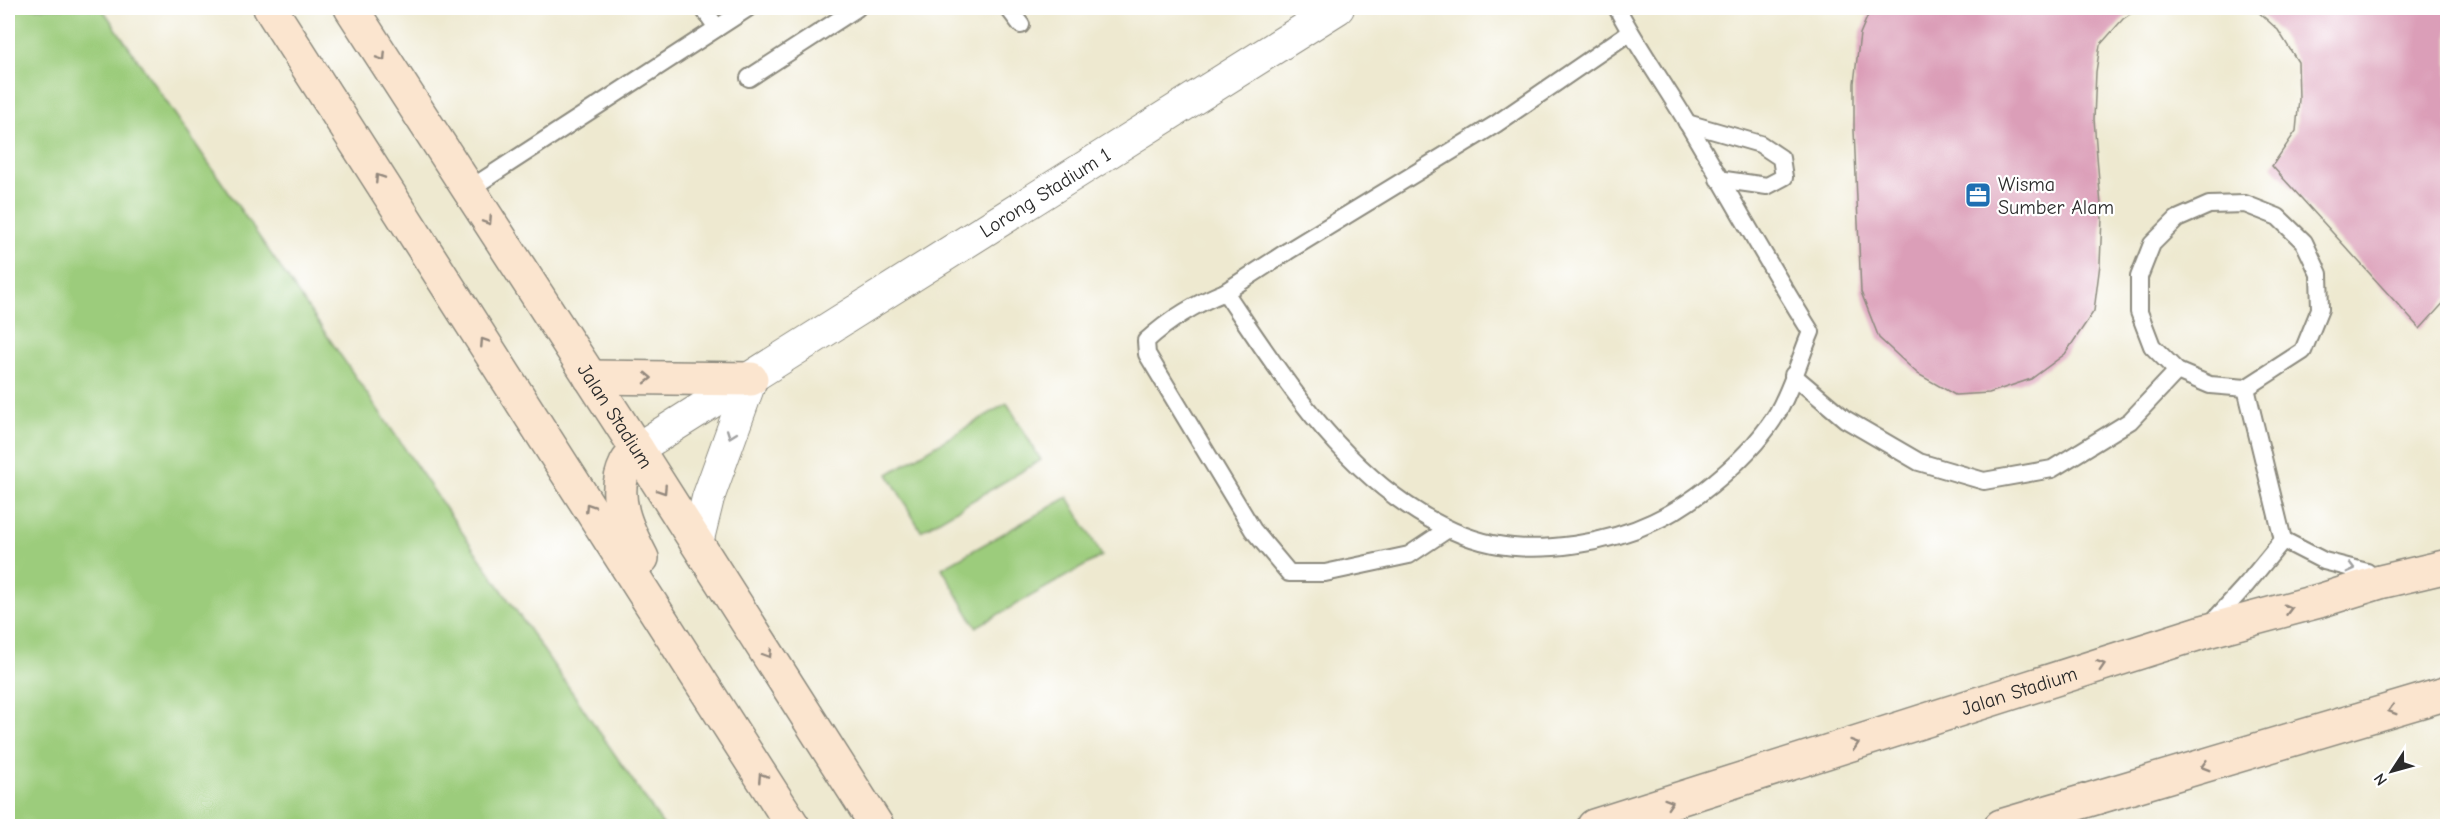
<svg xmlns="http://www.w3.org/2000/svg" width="2455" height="834" viewBox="0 0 2455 834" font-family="'Comic Neue',sans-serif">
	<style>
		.green { fill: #9ccc7c; stroke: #647c54; stroke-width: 1.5 }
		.building { fill: #db9eb8 }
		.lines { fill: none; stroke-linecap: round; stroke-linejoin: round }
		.lane-casing { stroke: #8c8a7e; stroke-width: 20 }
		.street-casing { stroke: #8c8a7e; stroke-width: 34 }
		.secondary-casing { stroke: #8c8a7e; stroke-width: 36 }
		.lane { stroke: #fff; stroke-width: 16 }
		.street { stroke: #fff; stroke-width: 32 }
		.secondary { stroke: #fbe5cf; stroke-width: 33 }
		.oneway { stroke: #93887d }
		.oneway2 { stroke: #a0a0a0 }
		.labels { text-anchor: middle; stroke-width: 4.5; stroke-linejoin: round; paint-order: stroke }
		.poi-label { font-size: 20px; fill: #2b2b2b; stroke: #fff; text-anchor: start }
		.street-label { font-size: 20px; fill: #2b2b2b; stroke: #fff }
	</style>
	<rect width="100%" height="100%" fill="#fff"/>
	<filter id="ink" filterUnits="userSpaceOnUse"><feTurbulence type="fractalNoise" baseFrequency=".0167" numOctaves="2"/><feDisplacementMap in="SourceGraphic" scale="12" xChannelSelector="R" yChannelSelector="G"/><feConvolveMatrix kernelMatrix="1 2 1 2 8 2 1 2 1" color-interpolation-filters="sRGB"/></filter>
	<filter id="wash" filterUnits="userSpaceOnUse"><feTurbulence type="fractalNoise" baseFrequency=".008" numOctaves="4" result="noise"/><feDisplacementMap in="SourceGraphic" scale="24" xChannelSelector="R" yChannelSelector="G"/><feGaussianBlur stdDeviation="1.35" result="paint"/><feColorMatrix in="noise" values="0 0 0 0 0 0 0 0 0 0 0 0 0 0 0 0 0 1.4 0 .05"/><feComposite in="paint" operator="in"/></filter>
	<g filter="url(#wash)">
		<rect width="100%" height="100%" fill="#eee9d0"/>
		<!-- green -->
		<g class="green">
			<polygon points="8,8 102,8 664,826 8,826"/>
			<polygon points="1007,403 1041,460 921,531 888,474"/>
			<polygon points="1068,497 1102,556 976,627 942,568"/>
		</g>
		<g id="blocks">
			<!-- building -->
			<g class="building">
				<polygon points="1871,8 2139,8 2123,19 2100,45 2096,72 2094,119 2102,218 2100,264 2094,311 2065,354 2031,379 1989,393 1955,395 1918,374 1879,338 1861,292 1854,130 1854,83 1860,34"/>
				<polygon points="2254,8 2448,8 2448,298 2420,329 2272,166 2296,131 2299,99 2298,62 2278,30"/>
			</g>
		</g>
	</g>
	<g filter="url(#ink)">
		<use href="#blocks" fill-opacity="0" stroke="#8c8a7e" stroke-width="1.5"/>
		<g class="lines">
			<defs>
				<g id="lane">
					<polyline points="703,8 717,28"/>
					<polyline points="1008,8 1021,25"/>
					<polyline points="749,78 857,8"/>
					<polyline points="1687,123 1760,144 1781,158 1784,177 1767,186 1718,179"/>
					<polyline points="468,190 748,8"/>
					<polygon points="2245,204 2278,217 2304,242 2319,274 2320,309 2303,351 2246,388 2210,385 2177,371 2152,346 2139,312 2139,277 2152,244 2177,219 2209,205"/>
					<polyline points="1225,292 1288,251 1496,124 1630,32"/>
					<polyline points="1793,375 1845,419 1919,462 1984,481 2052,469 2130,421 2177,371"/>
					<polyline points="2246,388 2283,540"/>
					<path d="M 1448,529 L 1409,555 L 1325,573 L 1289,573 L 1253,530 L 1147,354 L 1146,341 C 1168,321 1197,303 1225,292 C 1277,369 1329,452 1407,505 C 1432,522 1463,538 1493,544 C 1542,554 1609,543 1653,522 C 1697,502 1753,454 1778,412 C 1792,387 1800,358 1811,332 C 1768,264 1729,193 1688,124 C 1665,85 1638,48 1617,8"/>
					<polyline points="2283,540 2324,561 2367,572 2378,581"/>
					<polyline points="2209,626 2246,585 2283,540"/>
				</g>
				<g id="street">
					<path id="s1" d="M 637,449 L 1338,8"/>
					<polyline points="697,543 708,498 751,379"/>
				</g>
				<g id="secondary">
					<polyline points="270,8 793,826"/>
					<path id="s2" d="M 351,8 L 637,449 L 877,826"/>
					<polyline points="590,377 751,379"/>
					<path d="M 637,449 C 634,454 628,459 626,464 C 610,496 628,531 642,558"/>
					<path id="s3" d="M 1594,826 L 2203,632 L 2319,601 L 2380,582 L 2448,566"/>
					<polyline points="2001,826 2448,693"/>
				</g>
			</defs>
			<!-- lane casing -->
			<use href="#lane" class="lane-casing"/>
			<!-- street casing -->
			<use href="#street" class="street-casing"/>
			<!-- secondary casing -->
			<use href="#secondary" class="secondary-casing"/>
			<!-- lane -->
			<use href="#lane" class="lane"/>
			<!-- street -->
			<use href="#street" class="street"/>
			<!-- secondary -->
			<use href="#secondary" class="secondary"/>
		</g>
		<!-- one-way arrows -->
		<defs><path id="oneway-chevron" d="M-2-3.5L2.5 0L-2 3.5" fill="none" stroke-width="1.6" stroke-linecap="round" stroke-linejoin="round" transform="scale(1.5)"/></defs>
		<g class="oneway">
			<use href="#oneway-chevron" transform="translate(382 57) rotate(57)"/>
			<use href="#oneway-chevron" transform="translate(379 178) rotate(-123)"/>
			<use href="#oneway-chevron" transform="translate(488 221) rotate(57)"/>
			<use href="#oneway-chevron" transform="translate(484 342) rotate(-123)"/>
			<use href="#oneway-chevron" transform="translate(648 378) rotate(1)"/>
			<use href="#oneway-chevron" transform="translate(663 490) rotate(57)"/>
			<use href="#oneway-chevron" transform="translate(589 507) rotate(-123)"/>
			<use href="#oneway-chevron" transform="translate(2288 609) rotate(-15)"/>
			<use href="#oneway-chevron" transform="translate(768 654) rotate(58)"/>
			<use href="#oneway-chevron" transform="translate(2101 665) rotate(-18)"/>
			<use href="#oneway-chevron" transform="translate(2392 710) rotate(163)"/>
			<use href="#oneway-chevron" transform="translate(1855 744) rotate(-18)"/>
			<use href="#oneway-chevron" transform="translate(2205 766) rotate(164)"/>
			<use href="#oneway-chevron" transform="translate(762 777) rotate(-123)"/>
			<use href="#oneway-chevron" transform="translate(1669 803) rotate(-18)"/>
		</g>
		<g class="oneway2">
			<use href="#oneway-chevron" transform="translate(731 434) rotate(110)"/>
			<use href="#oneway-chevron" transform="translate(2351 568) rotate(15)"/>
		</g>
	</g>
	<!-- icons -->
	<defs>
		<symbol id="office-square" viewBox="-11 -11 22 22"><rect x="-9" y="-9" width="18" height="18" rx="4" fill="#1f6fb2" stroke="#fff"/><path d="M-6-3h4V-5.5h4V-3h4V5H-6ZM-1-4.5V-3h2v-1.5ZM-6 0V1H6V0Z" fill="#fff"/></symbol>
	</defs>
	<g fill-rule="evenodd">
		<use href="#office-square" x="1963" y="180" width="30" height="30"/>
	</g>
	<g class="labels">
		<!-- poi labels -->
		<g class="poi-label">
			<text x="1998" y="191">Wisma<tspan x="1998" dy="23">Sumber Alam</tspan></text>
		</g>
		<!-- street labels -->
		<g class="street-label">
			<text dy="7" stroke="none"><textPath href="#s1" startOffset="482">Lorong Stadium 1</textPath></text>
			<text dy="7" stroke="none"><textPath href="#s2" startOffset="486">Jalan Stadium</textPath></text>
			<text dy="7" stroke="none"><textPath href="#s3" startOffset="446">Jalan Stadium</textPath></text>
		</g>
	</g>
	<!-- margin -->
	<rect width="2455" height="834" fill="none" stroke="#fff" stroke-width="30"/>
	<!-- north arrow -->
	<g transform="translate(2392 771) rotate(234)" stroke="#ffffff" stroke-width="4.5" paint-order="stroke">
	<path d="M0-4.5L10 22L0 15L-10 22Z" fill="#2b2b2b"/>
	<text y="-9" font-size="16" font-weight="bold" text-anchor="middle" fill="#2b2b2b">N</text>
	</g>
</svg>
